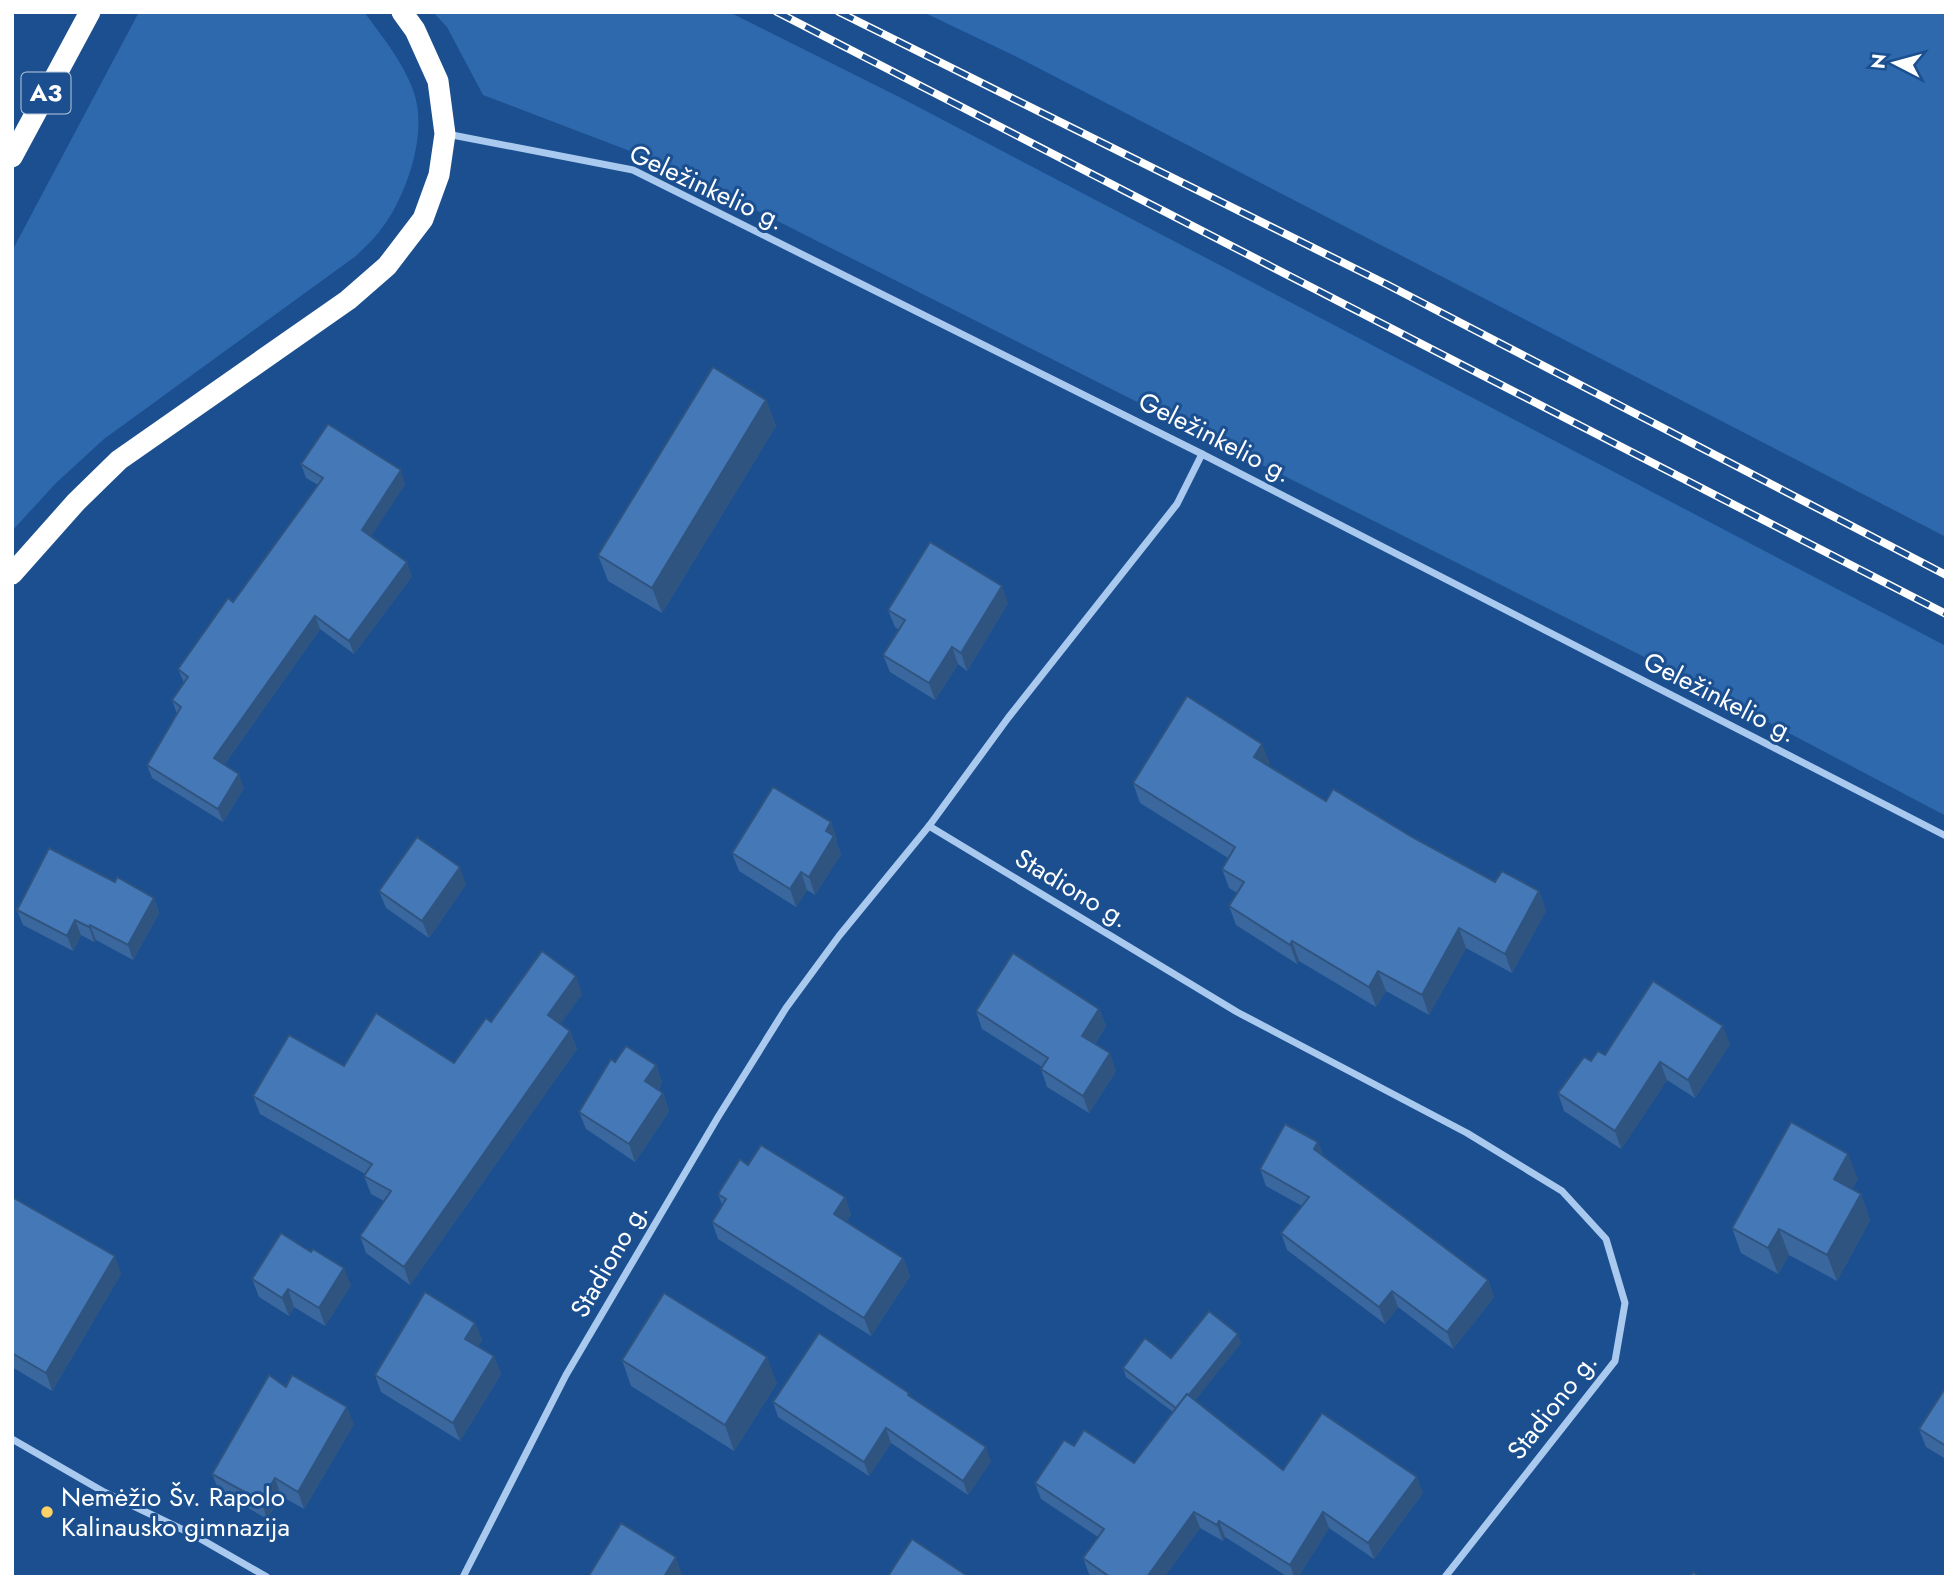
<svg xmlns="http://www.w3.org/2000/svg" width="1958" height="1589" viewBox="0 0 1958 1589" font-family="Jost,sans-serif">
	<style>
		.green { fill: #2e69ad }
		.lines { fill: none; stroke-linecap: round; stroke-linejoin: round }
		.street { stroke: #a9c9ee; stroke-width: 7 }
		.highway { stroke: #fff; stroke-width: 21 }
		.rail-casing { stroke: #fff; stroke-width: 8 }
		.rail { stroke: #1b4f8f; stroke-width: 5; stroke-dasharray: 16; stroke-linecap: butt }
		.wall { fill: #3a679d }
		.shaded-wall { fill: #305480 }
		.building { fill: #4478b7; stroke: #305480; stroke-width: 2 }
		.poi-dot { fill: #ffd166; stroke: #1b4f8f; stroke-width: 2.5 }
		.labels { text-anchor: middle; stroke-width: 6; stroke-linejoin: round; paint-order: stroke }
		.shield { fill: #1b4f8f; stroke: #bbcadd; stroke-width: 2 }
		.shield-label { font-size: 24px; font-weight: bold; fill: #fff }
		.street-label { font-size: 26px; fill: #fff; stroke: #1b4f8f }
		.poi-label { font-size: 26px; fill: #fff; stroke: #1b4f8f; text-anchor: start }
	</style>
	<rect width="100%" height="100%" fill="#1b4f8f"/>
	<!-- green -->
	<g class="green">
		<path d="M 139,12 L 364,12 C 382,36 403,62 413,90 C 429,131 407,195 382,228 C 375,238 365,247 356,256 L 104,439 L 56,483 L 12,531 L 12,251 Z"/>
		<polygon points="433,12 729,12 905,100 1946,646 1946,816 1662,666 664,164 483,95 447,27"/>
		<polygon points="923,12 1946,12 1946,537 1017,57"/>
	</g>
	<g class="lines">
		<!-- street -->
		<g class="street">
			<polyline points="447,134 633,170 1202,454 1946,836"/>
			<polyline points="929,826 1237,1012 1467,1133 1562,1191 1606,1239 1625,1303 1615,1361 1445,1577"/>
			<polyline points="12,1439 104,1492 192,1534 267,1577"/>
			<polyline points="463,1577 566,1375 718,1117 786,1008 839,936 929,826 1008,718 1177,504 1202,454"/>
		</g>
		<!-- highway -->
		<g class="highway">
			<polyline points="12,157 90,12"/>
			<polyline points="12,574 76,502 119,460 348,300 387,266 423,219 439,175 445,134 438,81 415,30 402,12"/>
		</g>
		<defs>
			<g id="rail">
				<polyline points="777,12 1946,614"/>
				<polyline points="839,12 1386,284 1946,575"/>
			</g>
		</defs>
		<!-- rail casing -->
		<use href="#rail" class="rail-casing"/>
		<!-- rail -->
		<use href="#rail" class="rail"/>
	</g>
	<!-- wall -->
	<g class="wall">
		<polygon points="766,400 776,426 662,613 608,581 598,555"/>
		<polygon points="301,464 405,484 371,536 412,576 354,654 320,629 224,765 244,788 223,822 152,778 147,765 177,714 172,700 184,683 178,669 233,602 318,485 306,478"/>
		<polygon points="1008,603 967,671 958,664 935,700 890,672 883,655 899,630 895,627 888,610"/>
		<polygon points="1270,763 1268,765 1326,801 1412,837 1495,882 1539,891 1546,911 1512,973 1466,948 1429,1015 1386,991 1376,1007 1299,961 1297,964 1236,925 1229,906 1237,893 1229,888 1222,869 1228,858 1140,803 1133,783"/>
		<polygon points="831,822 837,840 836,842 841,854 815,895 807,890 796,907 739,871 732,853"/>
		<polygon points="115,882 154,898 159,913 133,960 96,940 94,942 81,935 73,951 23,925 17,910"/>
		<polygon points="466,884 429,938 386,908 379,891"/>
		<polygon points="582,994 560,1024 570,1031 577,1049 410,1285 366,1253 360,1236 384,1201 371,1194 364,1176 365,1174 260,1114 253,1096 344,1066 454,1063 491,1022"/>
		<polygon points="1099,1009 1106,1026 1095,1044 1116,1071 1089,1113 1047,1087 1041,1069 1042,1067 982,1029 976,1011"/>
		<polygon points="1730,1044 1695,1098 1667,1080 1621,1149 1564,1111 1558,1093 1591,1061 1605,1055"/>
		<polygon points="615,1062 656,1065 662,1083 658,1090 663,1093 669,1111 635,1162 586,1129 579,1112"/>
		<polygon points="1318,1142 1323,1155 1488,1280 1494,1297 1453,1349 1398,1307 1385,1324 1287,1250 1281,1233 1302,1206 1266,1186 1260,1169"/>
		<polygon points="748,1165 845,1197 851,1215 846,1222 903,1258 910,1276 871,1336 718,1239 712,1222 722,1205 718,1194"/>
		<polygon points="1858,1179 1852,1189 1861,1194 1870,1220 1837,1281 1789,1255 1778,1274 1741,1253 1732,1228"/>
		<polygon points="12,1197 121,1274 52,1391 12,1367"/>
		<polygon points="252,1279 351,1285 325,1326 294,1307 289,1316 259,1297"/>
		<polygon points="475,1323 482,1340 478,1346 494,1356 501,1374 460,1441 381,1392 375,1375"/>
		<polygon points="1241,1343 1195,1400 1283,1470 1423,1493 1374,1559 1329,1528 1298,1577 1288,1577 1225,1537 1223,1541 1200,1528 1164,1577 1093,1577 1089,1574 1083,1558 1098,1537 1041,1499 1035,1483 1074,1446 1134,1463 1173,1412 1126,1377 1123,1368"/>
		<polygon points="622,1360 777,1383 734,1451 631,1386"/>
		<polygon points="286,1387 354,1424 304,1509 281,1496 267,1519 219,1491 212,1474"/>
		<polygon points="1946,1387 1946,1459 1926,1447 1919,1429"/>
		<polygon points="910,1396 991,1461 968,1495 891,1443 869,1476 778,1417 773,1402"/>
	</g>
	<!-- shaded-wall -->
	<g class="shaded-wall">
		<polygon points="766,400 776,426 662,613 652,588"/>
		<polygon points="401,470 405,484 367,543 362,530"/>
		<polygon points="407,562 412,576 354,654 349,641"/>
		<polygon points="1002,586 1008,603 967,671 961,653"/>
		<polygon points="315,616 320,629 219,772 214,758"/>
		<polygon points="952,647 958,664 935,700 929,683"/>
		<polygon points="1262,744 1270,763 1261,776 1254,757"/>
		<polygon points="239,774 244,788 223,822 218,809"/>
		<polygon points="831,822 837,840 836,842 841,854 815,895 809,877 826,831"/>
		<polygon points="460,867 466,884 429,938 422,921"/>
		<polygon points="801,872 807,890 796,907 790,889"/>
		<polygon points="1539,891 1546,911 1512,973 1505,954"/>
		<polygon points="154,898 159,913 133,960 128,945"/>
		<polygon points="75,920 81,935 73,951 67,936"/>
		<polygon points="90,925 96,940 94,942 89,927"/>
		<polygon points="1459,928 1466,948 1429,1015 1422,995"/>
		<polygon points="1292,941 1299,961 1297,964 1290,945"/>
		<polygon points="1378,971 1386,991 1376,1007 1369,987"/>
		<polygon points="576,976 582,994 554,1033 548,1015"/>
		<polygon points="1099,1009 1106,1026 1089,1053 1082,1036"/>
		<polygon points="1723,1026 1730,1044 1695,1098 1688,1080"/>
		<polygon points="570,1031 577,1049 410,1285 404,1267"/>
		<polygon points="1110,1053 1116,1071 1089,1113 1083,1096"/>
		<polygon points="1660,1062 1667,1080 1621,1149 1615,1131"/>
		<polygon points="656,1065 662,1083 651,1099 645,1081"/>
		<polygon points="663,1093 669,1111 635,1162 629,1144"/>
		<polygon points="1318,1142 1324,1159 1314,1149"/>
		<polygon points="1848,1154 1858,1179 1844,1205 1834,1179"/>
		<polygon points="1861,1194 1870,1220 1837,1281 1827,1255"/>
		<polygon points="845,1197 851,1215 840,1232 834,1214"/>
		<polygon points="1779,1229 1789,1255 1778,1274 1768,1248"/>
		<polygon points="115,1256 121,1274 52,1391 46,1373"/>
		<polygon points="903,1258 910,1276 871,1336 864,1318"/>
		<polygon points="344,1268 351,1285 325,1326 319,1308"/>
		<polygon points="1488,1280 1494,1297 1453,1349 1447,1332"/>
		<polygon points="288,1289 294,1307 289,1316 282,1298"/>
		<polygon points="1392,1291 1398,1307 1385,1324 1379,1307"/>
		<polygon points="475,1323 482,1340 472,1356 465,1339"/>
		<polygon points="1238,1334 1241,1343 1181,1418 1178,1409"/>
		<polygon points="494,1356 501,1374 460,1441 453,1423"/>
		<polygon points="767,1357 777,1383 734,1451 725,1425"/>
		<polygon points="347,1407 354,1424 304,1509 298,1492"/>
		<polygon points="886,1428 891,1443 869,1476 864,1462"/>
		<polygon points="986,1447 991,1461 968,1495 963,1481"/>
		<polygon points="1417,1477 1423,1493 1374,1559 1368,1543"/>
		<polygon points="275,1478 281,1496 267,1519 261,1501"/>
		<polygon points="1194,1512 1200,1528 1164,1577 1147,1577"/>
		<polygon points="1323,1512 1329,1528 1298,1577 1294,1577 1290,1565"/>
		<polygon points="1219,1521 1225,1537 1223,1541 1217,1525"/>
		<polygon points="676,1557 682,1575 681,1577 664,1577"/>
	</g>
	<!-- building -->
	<g class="building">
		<polygon points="713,367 766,400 652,588 598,555"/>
		<polygon points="328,424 401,470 362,530 407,562 349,641 315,616 214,758 239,774 218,809 147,765 181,707 172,700 188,677 178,669 228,598 233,602 323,478 301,464"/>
		<polygon points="930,542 1002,586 961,653 952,647 929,683 883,655 905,620 888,610"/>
		<polygon points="1187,696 1262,744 1254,757 1326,801 1333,789 1412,837 1495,882 1502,871 1539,891 1505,954 1459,928 1422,995 1378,971 1369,987 1292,941 1290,945 1229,906 1244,882 1222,869 1235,847 1133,783"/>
		<polygon points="773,787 831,822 826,831 834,836 809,877 801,872 790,889 732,853"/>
		<polygon points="417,837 460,867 422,921 379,891"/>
		<polygon points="49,848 115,882 117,877 154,898 128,945 90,925 89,927 75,920 67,936 17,910"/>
		<polygon points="542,951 576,976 548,1015 570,1031 404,1267 360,1236 391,1191 364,1176 372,1164 253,1096 289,1035 344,1066 376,1013 454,1063 486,1018 491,1022"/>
		<polygon points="1013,953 1099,1009 1082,1036 1110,1053 1083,1096 1041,1069 1048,1058 976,1011"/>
		<polygon points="1653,981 1723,1026 1688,1080 1660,1062 1615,1131 1558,1093 1584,1057 1591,1061 1598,1051 1605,1055"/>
		<polygon points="626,1046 656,1065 645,1081 663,1093 629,1144 579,1112 611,1059 615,1062"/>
		<polygon points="1791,1122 1848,1154 1834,1179 1861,1194 1827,1255 1779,1229 1768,1248 1732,1228"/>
		<polygon points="1285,1124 1318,1142 1314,1149 1488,1280 1447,1332 1392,1291 1379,1307 1281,1233 1309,1197 1260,1169"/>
		<polygon points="761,1145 845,1197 834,1214 903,1258 864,1318 712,1222 726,1199 718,1194 740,1159 748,1165"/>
		<polygon points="12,1197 115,1256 46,1373 12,1353"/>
		<polygon points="281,1233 311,1252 313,1249 344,1268 319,1308 288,1289 282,1298 252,1279"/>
		<polygon points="425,1292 475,1323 465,1339 494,1356 453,1423 375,1375"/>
		<polygon points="664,1293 767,1357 725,1425 622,1360"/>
		<polygon points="1209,1311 1238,1334 1189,1395 1187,1394 1176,1408 1123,1368 1145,1338 1171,1358"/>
		<polygon points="819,1333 909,1393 908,1395 986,1447 963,1481 886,1428 864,1462 773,1402"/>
		<polygon points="269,1375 286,1387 292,1375 347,1407 298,1492 275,1478 261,1501 212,1474"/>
		<polygon points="1946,1387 1946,1446 1919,1429"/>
		<polygon points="1187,1394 1283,1470 1322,1413 1417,1477 1368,1543 1323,1512 1290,1565 1219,1521 1217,1525 1194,1512 1147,1577 1110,1577 1083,1558 1104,1529 1035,1483 1064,1440 1074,1446 1084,1430 1134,1463"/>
		<polygon points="621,1523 676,1557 664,1577 588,1577"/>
		<polygon points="912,1539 969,1577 889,1577 888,1576"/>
		<polygon points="1693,1572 1700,1577 1690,1577"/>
	</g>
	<!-- markers -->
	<circle class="poi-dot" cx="47" cy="1512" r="7"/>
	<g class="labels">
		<!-- shield labels -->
		<rect class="shield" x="21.5" y="72.5" width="49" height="41" rx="5"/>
		<g class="shield-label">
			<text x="46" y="101">A3</text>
		</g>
		<!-- street labels -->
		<g class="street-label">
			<text transform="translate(707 187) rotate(25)" y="9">Geležinkelio g.</text>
			<text transform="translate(1215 437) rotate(27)" y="9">Geležinkelio g.</text>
			<text transform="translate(1720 697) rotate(27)" y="9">Geležinkelio g.</text>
			<text transform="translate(1072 888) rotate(31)" y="9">Stadiono g.</text>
			<text transform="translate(609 1260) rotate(-60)" y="9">Stadiono g.</text>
			<text transform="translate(1552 1406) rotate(-52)" y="9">Stadiono g.</text>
		</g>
		<!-- poi labels -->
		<g class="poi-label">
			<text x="61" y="1506">Nemėžio Šv. Rapolo<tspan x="61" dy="30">Kalinausko gimnazija</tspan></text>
		</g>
	</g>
	<!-- border -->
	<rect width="1958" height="1589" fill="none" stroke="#ffffff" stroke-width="28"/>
	<!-- north arrow -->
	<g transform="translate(1895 63) rotate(276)" stroke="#1b4f8f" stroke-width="5" paint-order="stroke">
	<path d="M0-5L12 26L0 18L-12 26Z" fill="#ffffff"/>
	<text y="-10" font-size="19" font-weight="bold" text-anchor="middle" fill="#ffffff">N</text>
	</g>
</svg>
